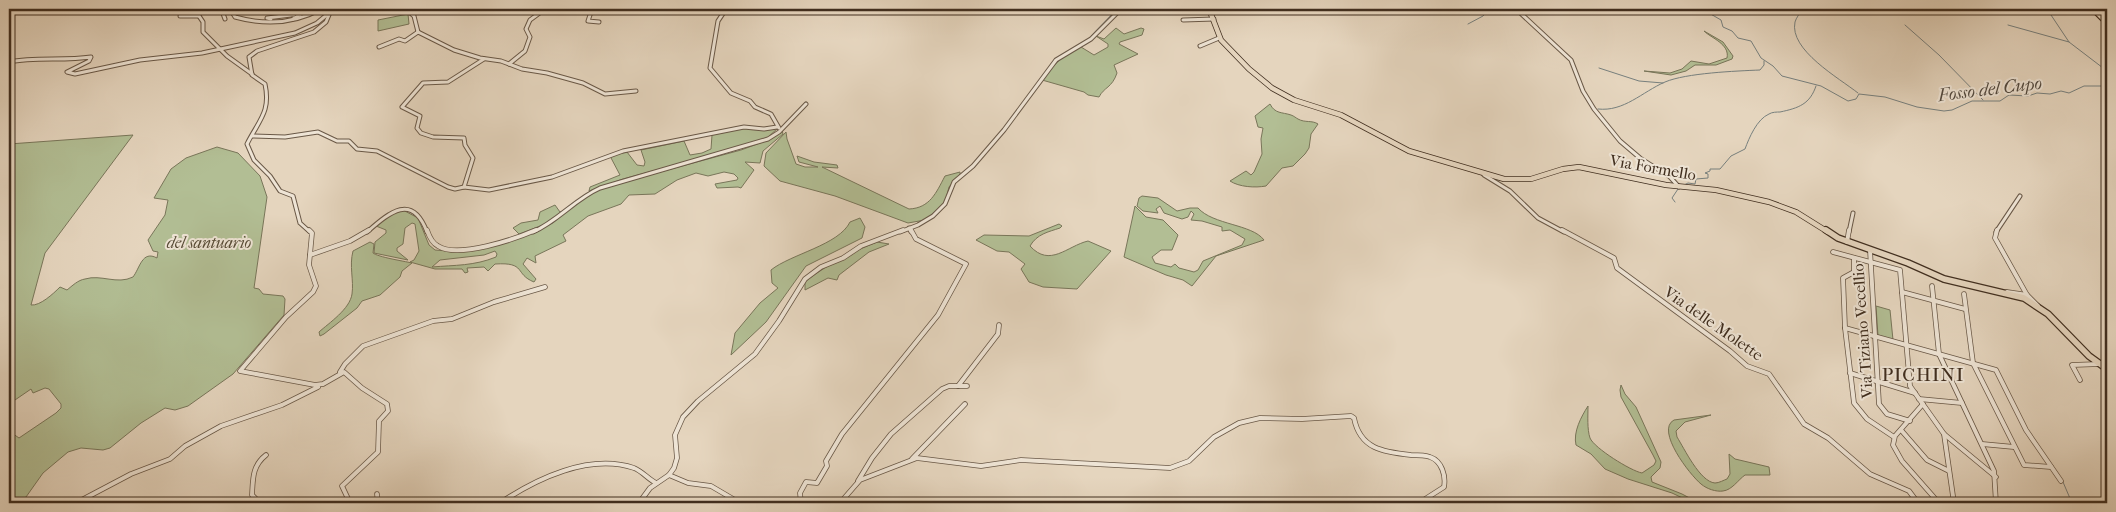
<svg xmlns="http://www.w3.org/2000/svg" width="2116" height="512" viewBox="0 0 2116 512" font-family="'IM FELL French Canon',serif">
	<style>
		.green { fill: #b2be94; stroke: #79765a; fill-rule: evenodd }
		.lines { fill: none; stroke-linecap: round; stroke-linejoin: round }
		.stream { stroke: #77807e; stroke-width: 1 }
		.minor-far1-casing { stroke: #695847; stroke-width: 5 }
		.minor-casing { stroke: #695847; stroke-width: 5.5 }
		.major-far1-casing { stroke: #402e1f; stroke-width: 6 }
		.major-casing { stroke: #402e1f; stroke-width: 8 }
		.highway-casing { stroke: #402e1f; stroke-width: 8 }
		.minor-far1 { stroke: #eee4d5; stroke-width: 3 }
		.minor { stroke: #eee4d5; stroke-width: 4 }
		.major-far1 { stroke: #e5d5be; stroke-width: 4.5 }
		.major { stroke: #e5d5be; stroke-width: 5.5 }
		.highway { stroke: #e5d5be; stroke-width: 5.5 }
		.labels { text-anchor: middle; stroke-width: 4; stroke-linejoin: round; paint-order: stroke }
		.street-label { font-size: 16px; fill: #402e1f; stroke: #eee4d5 }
		.park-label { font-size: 16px; font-style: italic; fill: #574b36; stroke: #eee4d5 }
		.water-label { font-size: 18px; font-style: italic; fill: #52493f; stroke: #eee4d5 }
		.quarter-label { font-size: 19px; letter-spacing: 1px; fill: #402e1f; stroke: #eee4d5 }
	</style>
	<rect width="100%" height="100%" fill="#e5d5be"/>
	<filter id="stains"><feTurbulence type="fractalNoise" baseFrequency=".004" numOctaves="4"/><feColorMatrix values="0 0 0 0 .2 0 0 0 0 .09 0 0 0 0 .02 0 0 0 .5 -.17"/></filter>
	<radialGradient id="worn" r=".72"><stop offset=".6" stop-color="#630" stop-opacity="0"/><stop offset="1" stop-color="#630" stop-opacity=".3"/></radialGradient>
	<!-- green -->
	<g class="green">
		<polygon points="408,14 409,24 378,31 378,20"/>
		<path d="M 1116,28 L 1124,34 L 1141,28 L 1144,29 L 1142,35 L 1120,42 L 1119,44 L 1138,54 L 1114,65 L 1117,73 C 1112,88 1104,87 1099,97 L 1088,95 L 1084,92 L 1042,80 C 1053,66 1064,53 1081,47 L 1094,55 L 1108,47 L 1108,44 L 1096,36 L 1104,39 Z"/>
		<path d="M 1704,31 L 1723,42 L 1733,56 L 1732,59 L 1716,65 L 1695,65 L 1686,71 L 1671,75 L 1644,71 L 1670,73 L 1682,69 L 1691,61 L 1709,64 L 1727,58 C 1730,44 1711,38 1704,31 Z"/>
		<path d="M 1270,104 C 1275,114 1282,112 1291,115 C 1294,116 1296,118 1298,119 C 1305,123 1312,120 1318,124 L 1311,134 L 1309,148 L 1305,154 L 1293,166 L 1282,168 L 1266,186 C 1255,188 1239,187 1230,181 L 1246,171 L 1251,175 L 1254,172 L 1262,154 L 1261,139 L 1263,128 L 1258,127 L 1255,116 Z"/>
		<polygon points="745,128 778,128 767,138 745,146 623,179 589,191 590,187 620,175 610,156 627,152 637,165 644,166 645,162 641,150 684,141 690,155 702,153 711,149 712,135"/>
		<path d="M 782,130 L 783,134 L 763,151 L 760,163 L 745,162 L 754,170 L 741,188 L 738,187 L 717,188 L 715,184 L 737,180 L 738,178 L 734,174 L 724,172 L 708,176 L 696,173 L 677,180 L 655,194 L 629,195 L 621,204 L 588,216 L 563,235 L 566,241 L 535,256 L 536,263 L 527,258 L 523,264 L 536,279 L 534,282 C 514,274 527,262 495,264 L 488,271 L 484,267 L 467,268 L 468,272 L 465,273 L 462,269 L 435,269 L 410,262 L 414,260 L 419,251 L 415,224 L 412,223 L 405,228 L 403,244 L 397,248 L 397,251 L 408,260 L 374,253 L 375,242 L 386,233 L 386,230 L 376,226 L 386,216 L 403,210 L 418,218 L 429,245 L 435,250 L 459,252 L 480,248 L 540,229 L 553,223 L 577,202 L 592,193 L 612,185 L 741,150 L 771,139 ZM 495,251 L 497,254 L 496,257 C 474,266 455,265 432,267 L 440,260 L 484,255 Z"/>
		<path d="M 786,132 L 787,139 L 796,164 L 805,167 L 818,167 L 799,162 L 797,156 L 814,162 L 837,165 L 838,168 L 822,167 L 909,209 C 930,208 936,193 945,176 L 960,172 L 960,174 L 949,187 L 946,199 L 942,206 L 925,220 L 908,223 L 835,196 L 780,181 L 764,166 L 766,153 Z"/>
		<path d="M 133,135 L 45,253 L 31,305 C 40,306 53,294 60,287 L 67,290 C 72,286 78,280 85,279 C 101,274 117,285 133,277 C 140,268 142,250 157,258 L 158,252 L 153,251 L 148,240 L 165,215 L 168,200 L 154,198 L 171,169 L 186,158 L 217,147 L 238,153 L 260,176 L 267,197 L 254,288 L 259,289 L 263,294 L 283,296 L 285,299 L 284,315 L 233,374 L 188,406 L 175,410 L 165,408 L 141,423 L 110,448 L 103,450 L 81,448 L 68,452 L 43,473 L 26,497 L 16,503 L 9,503 L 9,431 L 19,438 L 56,413 L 61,408 L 61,404 L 49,389 L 45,388 L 33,393 L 31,389 L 15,400 L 9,401 L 9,144 Z"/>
		<path d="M 1142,196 L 1158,198 L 1177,211 L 1190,208 L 1198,208 C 1213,225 1252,224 1264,240 L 1216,256 L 1192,286 L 1183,280 L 1166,275 L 1124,257 L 1135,206 L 1146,217 L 1163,220 L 1178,235 L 1172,250 L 1161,250 L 1152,257 L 1155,263 L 1171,267 L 1175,264 L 1179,268 L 1194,272 L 1198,270 L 1203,261 L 1242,245 L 1245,239 L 1230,230 L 1222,231 L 1222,227 L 1202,221 L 1191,220 L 1194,214 L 1191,211 L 1188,217 L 1182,219 L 1164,213 L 1160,206 L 1156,209 L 1158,213 L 1143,211 L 1137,206 L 1139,198 Z"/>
		<polygon points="555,205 560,212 563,211 548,223 519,234 513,228 521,223 538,220 540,212"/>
		<path d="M 860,218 L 865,227 L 862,238 L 806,266 L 766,322 L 731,355 L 735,333 L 760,303 L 778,288 L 772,283 L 771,270 C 791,254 839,245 850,222 Z"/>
		<path d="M 1059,224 L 1062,226 L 1060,228 C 1048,232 1037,234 1030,246 C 1050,268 1067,246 1088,241 L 1111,251 L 1077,289 L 1043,287 L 1029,282 L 1021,269 L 1025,264 L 1009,252 L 997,251 L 976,240 L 984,235 L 1029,236 Z"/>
		<path d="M 370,242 L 374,244 L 373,253 C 378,257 403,261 412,263 L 402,271 L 400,277 L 380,295 L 362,301 L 357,308 L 324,334 L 320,336 L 319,332 C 329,323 350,309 352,294 C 354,280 349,266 353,251 Z"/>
		<path d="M 877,242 L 889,244 L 869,252 L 839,275 L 837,280 L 828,278 L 805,290 L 805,282 C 821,268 856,250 877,242 Z"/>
		<polygon points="1876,306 1890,310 1893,340 1878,336"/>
		<path d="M 1621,385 L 1625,394 L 1636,407 L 1661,462 L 1660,468 L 1651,477 L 1652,482 L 1682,494 L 1699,503 L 1693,503 L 1672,493 L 1628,479 L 1605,469 L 1591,454 L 1576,445 C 1573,432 1581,417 1588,406 C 1588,416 1587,429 1590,438 C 1594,448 1631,471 1642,473 L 1654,465 L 1656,461 L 1653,455 L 1621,397 L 1620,390 Z"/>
		<path d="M 1711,415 L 1685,422 L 1676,431 L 1677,437 C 1684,448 1700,482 1715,483 C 1719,483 1724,480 1727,479 L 1730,474 L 1729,454 L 1735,459 L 1769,467 L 1770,475 L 1745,475 C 1738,480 1732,490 1723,491 C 1716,492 1707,489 1701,484 C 1690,475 1655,430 1674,420 Z"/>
	</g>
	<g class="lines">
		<!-- stream -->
		<g class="stream">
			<polyline points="1702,9 1721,20 1723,27 1732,31 1738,38 1751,41 1761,58 1773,66 1782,76 1821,86 1848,101 1856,99 1859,94 1885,97 1917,107 1944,111 1952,110 1972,101 2000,101 2009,95 2028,96 2037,93 2050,94 2061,91 2069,93 2084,86 2107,86"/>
			<path d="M 1803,9 C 1800,13 1796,18 1795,22 C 1789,50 1839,78 1858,93"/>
			<polyline points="2047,9 2069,42 2107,71"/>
			<polyline points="9,16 21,9"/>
			<polyline points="1468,24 1483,16 1490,9"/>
			<polyline points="1905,25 1939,55 1983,100"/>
			<polyline points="2008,25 2069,42"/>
			<polyline points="1091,36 1117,9"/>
			<polyline points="1599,68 1639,81 1663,83"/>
			<path d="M 1598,109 C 1624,112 1642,92 1665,82 C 1686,73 1736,71 1760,70 L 1764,65 L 1764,61"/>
			<path d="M 1684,185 L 1688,183 L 1695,184 L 1696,179 L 1708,178 L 1708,174 L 1705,173 L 1710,171 L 1710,169 L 1720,169 L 1731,156 L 1745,149 C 1749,138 1757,119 1769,114 C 1772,112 1777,112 1780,112 C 1799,108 1810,104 1816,86"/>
			<polyline points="1675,202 1672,198 1678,189"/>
			<polyline points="2063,482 2072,503"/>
		</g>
		<defs>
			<g id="minor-far1">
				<polyline points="202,9 197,13 203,22 203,32 227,56 252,74"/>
				<path d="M 230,9 L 235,17 C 264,25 294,24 321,9"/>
				<polyline points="406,9 414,16 418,32"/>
				<polyline points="592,9 588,21 599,22"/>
				<polyline points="726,9 718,21 710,68 731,93 750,101 755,107 771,114 779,128"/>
				<polyline points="1516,9 1571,60 1583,91 1594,109 1620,141 1640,158 1670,177 1679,187"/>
				<polyline points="222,11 225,19"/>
				<polyline points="1176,12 1182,9"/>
				<polyline points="291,13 293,15 301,9"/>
				<polyline points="180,16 199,16"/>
				<polyline points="271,19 267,18 291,15"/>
				<polyline points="293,19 309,9"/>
				<polyline points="1183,20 1214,19"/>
				<polyline points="418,32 454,50 480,58 501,61 522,69 547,73 583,83 605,94 636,91"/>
				<polyline points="1200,46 1219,38"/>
				<polyline points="379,47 399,39 405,41 418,32"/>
				<polyline points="484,59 448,82 423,83 402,107 420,116 417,128 421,133 433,137 464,138 465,145 473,158 464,187 489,190 552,177 623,151 744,127 764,129 777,127"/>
				<path d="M 9,62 C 36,57 64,61 91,57 L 89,61 L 67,72 L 75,74 L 140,60 L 202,53 L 295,33 L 317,23 L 329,13"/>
				<polyline points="509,64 525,51 530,37 526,29 530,20 545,9"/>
				<polyline points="252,136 285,137 318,132 337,141 349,141 357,149 377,151 448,187 455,189 464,187"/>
				<polyline points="1484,175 1510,191 1538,218 1564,232"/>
				<polyline points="909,228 911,232"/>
				<path d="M 310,232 L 300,223 L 293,196 L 280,191 L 270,176 L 254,160 L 247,144 C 259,120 271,112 265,84 L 252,75 L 249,57 L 257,51 L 314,32 L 326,22 L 331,10"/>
				<path d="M 367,232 C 389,213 412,192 427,232"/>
				<path d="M 533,232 C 558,221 575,199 600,188 L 768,139 L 779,132 L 806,104"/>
				<polyline points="900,232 918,225 933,216 945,204 954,182 973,166 1004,130 1056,60 1091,39 1121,9"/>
				<polyline points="1849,232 1853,213"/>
				<polyline points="1996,232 2020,196"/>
			</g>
			<g id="minor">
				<polyline points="309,230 312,233 309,265 316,286 313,292 286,317 240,371 315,385 323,384 344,372 362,388 387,404 388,411 379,421 378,452 342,486 350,503"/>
				<path d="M 427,230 C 429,236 432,243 438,246 C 458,259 515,239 536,230"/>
				<polyline points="1562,230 1614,258 1617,268 1730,351 1747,366 1769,374 1804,424 1828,438 1870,474 1909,491 1918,503"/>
				<polyline points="1997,230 1995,238 2027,295"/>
				<polyline points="1847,242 1849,230"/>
				<polyline points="1870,250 1879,404 1887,414 1910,421"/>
				<polyline points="1833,252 1900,270 1910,386 1944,434 1954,503"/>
				<polyline points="310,255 350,241 369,230"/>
				<polyline points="1854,258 1854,272 1843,278 1845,328 1854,403 1867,419 1894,437"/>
				<polyline points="1932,286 1939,354 1994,471 1996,503"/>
				<polyline points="1902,292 1965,309"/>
				<polyline points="2007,292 2027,295 2038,306"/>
				<polyline points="1964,294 1973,363 2024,465 2051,467"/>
				<polyline points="1845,328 1996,370 2026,430 2061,481"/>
				<polyline points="340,372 345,364 363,346 433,321 452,319 494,302 545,287"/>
				<polyline points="1850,373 1915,393"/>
				<polyline points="2080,380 2072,365 2099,364"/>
				<polyline points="958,386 998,334 999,325"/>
				<polyline points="1919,399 1962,403"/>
				<polyline points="1923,404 1895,436 1893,445 1902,461 1939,503"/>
				<polyline points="1901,430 1927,460 1949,471"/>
				<polyline points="1944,434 1996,477"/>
				<polyline points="1982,444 2014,447"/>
				<polyline points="912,459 965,404"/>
				<polyline points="669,475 688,483 711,486 740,503"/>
				<polyline points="858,481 872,458 891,434 942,389 949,386 967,386"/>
				<polyline points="377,494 378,503"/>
				<polyline points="76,503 131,474 170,459 185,446 221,426 282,405 318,387"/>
				<path d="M 260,503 L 252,495 C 253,479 252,466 266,455"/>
				<path d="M 500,503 C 536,479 589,453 634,468 C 642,471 648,479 656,483"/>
				<polyline points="639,503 650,488 669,475 674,468 677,458 675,435 683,417 698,401 755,354 779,321 805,279 821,267 843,258 861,246 903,230"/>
				<polyline points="801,503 800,493 806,482 817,483 827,466 826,461 842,434 938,315 966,264 916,239 911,230"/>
				<path d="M 840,503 L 860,480 L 917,458 L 981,466 L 1021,460 L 1170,468 L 1189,461 L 1214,437 L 1239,423 L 1260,418 L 1302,419 L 1351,416 L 1354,418 C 1360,449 1383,452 1411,455 C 1417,455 1425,455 1430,457 C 1442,461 1446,476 1444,487 L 1419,503"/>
			</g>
			<polyline id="major-far1" points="1209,9 1221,40 1249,69 1272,88 1294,100 1341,115 1409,151 1504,179 1531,179 1563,169 1579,167 1666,185 1716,190 1769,202 1796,212 1828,232"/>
			<polyline id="major" points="1826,230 1838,238 1908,263 1944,279 2024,298 2048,314 2089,356 2107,369"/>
			<polyline id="highway" points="2094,9 2107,22"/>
		</defs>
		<!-- minor-far1 casing -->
		<use href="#minor-far1" class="minor-far1-casing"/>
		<!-- minor casing -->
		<use href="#minor" class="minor-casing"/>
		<!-- major-far1 casing -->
		<use href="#major-far1" class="major-far1-casing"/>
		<!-- major casing -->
		<use href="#major" class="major-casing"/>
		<!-- highway casing -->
		<use href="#highway" class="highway-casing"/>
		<!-- minor-far1 -->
		<use href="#minor-far1" class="minor-far1"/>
		<!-- minor -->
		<use href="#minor" class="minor"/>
		<!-- major-far1 -->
		<use href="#major-far1" class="major-far1"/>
		<!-- major -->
		<use href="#major" class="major"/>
		<!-- highway -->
		<use href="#highway" class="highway"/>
	</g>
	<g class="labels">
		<!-- street labels -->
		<g class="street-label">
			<text transform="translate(1653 167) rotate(10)" y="6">Via Formello</text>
			<text transform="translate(1714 323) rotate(35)" y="6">Via delle Molette</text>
			<text transform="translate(1862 331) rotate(-94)" y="6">Via Tiziano Vecellio</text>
		</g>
		<!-- park labels -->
		<g class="park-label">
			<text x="209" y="248">del santuario</text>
		</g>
		<!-- water labels -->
		<g class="water-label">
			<text transform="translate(1990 89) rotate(-7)" y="6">Fosso del Cupo</text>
		</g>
		<!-- quarter labels -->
		<g class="quarter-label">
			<text x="1923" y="381">PICHINI</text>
		</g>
	</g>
	<!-- margin -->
	<rect width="2116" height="512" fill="none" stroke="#e5d5be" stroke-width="30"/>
	<rect x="10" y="10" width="2096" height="492" fill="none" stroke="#402e1f" stroke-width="2.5"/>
	<rect x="15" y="15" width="2086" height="482" fill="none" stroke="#402e1f"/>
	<rect width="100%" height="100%" filter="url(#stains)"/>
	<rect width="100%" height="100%" fill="url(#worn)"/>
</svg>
